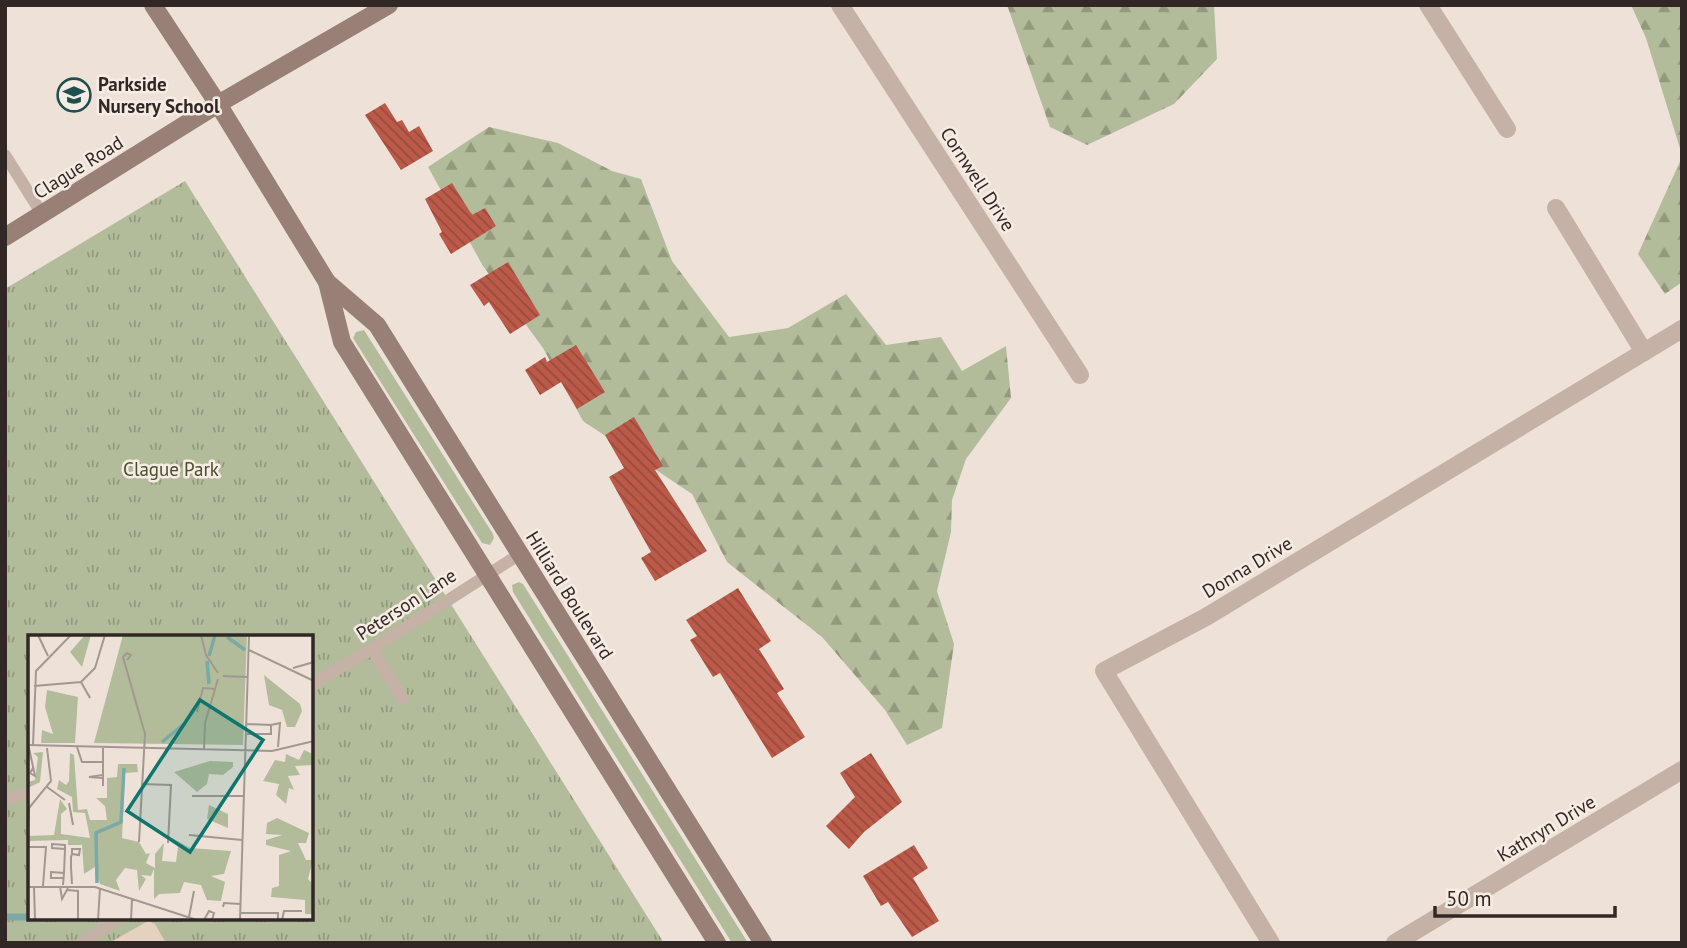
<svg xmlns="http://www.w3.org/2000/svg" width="1687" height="948" viewBox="0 0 1687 948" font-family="'PT Sans',sans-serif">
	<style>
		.grass { fill: #b3bc9a }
		.forest { fill: url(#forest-firs) }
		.park { fill: url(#park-tufts); fill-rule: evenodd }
		.plaza { fill: #e5d1c0 }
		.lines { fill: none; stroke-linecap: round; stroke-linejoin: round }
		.stream { stroke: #7aa9a6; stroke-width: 7 }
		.building { fill: url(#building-back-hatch) }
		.lane { stroke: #c5b1a5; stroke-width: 12 }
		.street { stroke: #c5b1a5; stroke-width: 18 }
		.secondary { stroke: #988077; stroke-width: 18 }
		.labels { text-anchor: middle; stroke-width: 5; stroke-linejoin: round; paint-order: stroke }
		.poi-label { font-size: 19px; font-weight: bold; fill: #312826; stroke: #f7ece3; text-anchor: start }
		.street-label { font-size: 19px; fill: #312826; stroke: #f7ece3 }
		.park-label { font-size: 19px; fill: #444d2c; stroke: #f7ece3 }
		.inset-river { fill: none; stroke: #7aa9a6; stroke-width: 3.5 }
		.inset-road { fill: none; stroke: #a29891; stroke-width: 2 }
		.view { fill: #0f766e; fill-opacity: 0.15; stroke: #0f766e; stroke-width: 3.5 }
		.inset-edge { fill: none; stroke: #312826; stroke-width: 3.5 }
	</style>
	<defs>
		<pattern id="forest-firs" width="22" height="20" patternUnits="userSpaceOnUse" patternTransform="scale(1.75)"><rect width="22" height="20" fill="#b3bc9a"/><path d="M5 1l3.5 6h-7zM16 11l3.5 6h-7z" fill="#92997d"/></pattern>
		<pattern id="park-tufts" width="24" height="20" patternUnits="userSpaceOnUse" patternTransform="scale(1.75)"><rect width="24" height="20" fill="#b3bc9a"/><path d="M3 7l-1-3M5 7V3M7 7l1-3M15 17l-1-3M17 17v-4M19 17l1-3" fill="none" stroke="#92997d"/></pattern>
		<pattern id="building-back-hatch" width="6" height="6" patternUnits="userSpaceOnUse" patternTransform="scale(1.75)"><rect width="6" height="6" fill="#bb5a49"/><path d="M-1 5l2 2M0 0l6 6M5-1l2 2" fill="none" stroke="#994a3d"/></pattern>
	</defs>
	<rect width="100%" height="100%" fill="#eee2d8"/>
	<!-- grass -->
	<g class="grass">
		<polygon points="364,330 493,534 494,538 490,545 482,543 353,338 356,332"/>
		<polygon points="519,582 523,584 748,943 732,943 513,592 512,585"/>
	</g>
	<!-- forest -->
	<g class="forest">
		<polygon points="1007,5 1214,5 1217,59 1174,104 1087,145 1050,127"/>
		<polygon points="1631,5 1682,5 1682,155 1646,38"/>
		<polygon points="489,127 558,143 612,171 641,179 672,261 729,337 788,328 846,294 886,345 941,337 962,371 1006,346 1011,398 966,459 952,500 951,532 937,591 954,644 942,728 907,745 885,710 822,637 727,562 692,494 583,421 543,348 483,266 428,167"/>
		<polygon points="1682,157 1682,282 1665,294 1638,254"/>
	</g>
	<!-- park -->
	<path class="park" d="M 185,181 L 664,943 L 5,943 L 5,289 ZM 30,636 L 312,636 L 312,918 L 30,918 Z"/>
	<!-- plaza -->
	<polygon class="plaza" points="148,921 155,924 166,943 109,943"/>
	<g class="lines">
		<!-- stream -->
		<polyline class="stream" points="5,917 30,917"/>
	</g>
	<!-- building -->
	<g class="building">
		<polygon points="385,103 397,122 402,120 409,132 419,126 433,151 401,170 365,115"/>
		<polygon points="452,183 472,215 485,208 496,226 451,254 439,234 442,232 425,199"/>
		<polygon points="508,262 540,315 510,334 489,302 484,306 470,285"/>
		<polygon points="576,345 605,392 577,409 561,382 540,395 525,370 545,357 547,362"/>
		<polygon points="634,417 663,466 655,470 707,551 655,581 641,558 651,552 609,477 624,468 605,435"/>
		<polygon points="738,588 771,641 759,649 784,689 777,693 805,737 772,758 720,673 713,677 690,640 697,636 686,620"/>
		<polygon points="871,753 902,802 864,832 849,849 826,826 855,797 840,773"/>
		<polygon points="914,845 928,868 913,878 939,921 912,937 888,902 881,906 863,876"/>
	</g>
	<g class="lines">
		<!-- lane -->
		<g class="lane">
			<polyline points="5,155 42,214"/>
			<polyline points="372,649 403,699"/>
			<polyline points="312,684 372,649 520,554"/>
			<polyline points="5,799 30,793"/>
			<polyline points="81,943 120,918"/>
		</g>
		<!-- street -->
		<g class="street">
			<polyline points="840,5 1080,375"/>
			<polyline points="1428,5 1507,129"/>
			<polyline points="1556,208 1644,352"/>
			<polyline points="1271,943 1104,671 1206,617 1682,329"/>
			<polyline points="1395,943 1682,770"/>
		</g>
		<!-- secondary -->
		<g class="secondary">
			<polyline points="153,5 218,104 327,282 342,342 717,943"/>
			<polyline points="5,237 218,104 389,5"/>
			<polyline points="327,282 377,325 763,943"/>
		</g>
	</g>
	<!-- icons -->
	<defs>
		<symbol id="school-ring" viewBox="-11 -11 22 22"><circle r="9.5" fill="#f7ece3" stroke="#1f4f4e" stroke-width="1.5"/><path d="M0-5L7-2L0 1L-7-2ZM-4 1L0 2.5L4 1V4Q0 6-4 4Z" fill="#1f4f4e"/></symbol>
	</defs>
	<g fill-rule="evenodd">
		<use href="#school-ring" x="55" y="76" width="38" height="38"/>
	</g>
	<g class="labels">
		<!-- poi labels -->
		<g class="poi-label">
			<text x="98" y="91">Parkside<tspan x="98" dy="22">Nursery School</tspan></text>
		</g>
		<!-- street labels -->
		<g class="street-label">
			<text transform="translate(78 167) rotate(-32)" y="7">Clague Road</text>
			<text transform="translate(978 179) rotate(57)" y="7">Cornwell Drive</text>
			<text transform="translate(1247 567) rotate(-31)" y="7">Donna Drive</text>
			<text transform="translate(570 595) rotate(58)" y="7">Hilliard Boulevard</text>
			<text transform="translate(406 604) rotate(-33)" y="7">Peterson Lane</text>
			<text transform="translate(1546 828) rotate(-31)" y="7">Kathryn Drive</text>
		</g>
		<!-- park labels -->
		<g class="park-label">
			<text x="171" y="476">Clague Park</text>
		</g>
	</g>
	<!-- overview -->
	<g transform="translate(28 635)">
		<rect width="285" height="285" fill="#eee2d8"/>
		<path d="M 57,0 L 63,0 L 54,32 L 42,17 ZM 236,40 L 272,69 L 274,76 L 267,92 L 259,92 L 254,75 L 241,70 ZM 19,55 L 50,62 L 47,108 L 13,108 L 14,95 L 25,99 L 17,72 ZM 276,115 L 285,119 L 285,130 L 267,131 L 272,140 L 260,141 L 266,155 L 261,153 L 258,169 L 248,160 L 251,149 L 235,146 L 247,125 L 257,127 L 258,119 L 271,125 ZM 15,117 L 12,147 L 0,153 L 0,147 L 7,145 L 10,122 L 5,118 ZM 42,118 L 46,120 L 50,175 L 59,174 L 62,185 L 79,185 L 77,171 L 68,163 L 79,163 L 79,143 L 89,142 L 90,129 L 109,129 L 110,137 L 97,138 L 94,203 L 111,207 L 118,219 L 122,218 L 118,228 L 127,233 L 127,219 L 136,208 L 134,226 L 148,227 L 150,212 L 144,203 L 162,213 L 203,216 L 196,239 L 183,241 L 197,247 L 193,266 L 179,265 L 173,250 L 156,247 L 152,258 L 131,259 L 126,264 L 126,234 L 123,241 L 113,240 L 118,244 L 111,256 L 109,235 L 97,233 L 88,245 L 92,256 L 72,249 L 67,232 L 56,239 L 54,210 L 40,210 L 40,205 L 0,206 L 0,201 L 26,200 L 32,164 L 39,174 L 33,179 L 33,199 L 62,203 L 57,178 L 45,177 L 44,162 L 29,154 L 31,145 L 38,150 L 41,146 ZM 182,126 L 205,127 L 205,132 L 195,140 L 181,139 L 179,149 L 169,157 L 146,137 ZM 181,170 L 200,179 L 200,193 L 179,184 ZM 249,183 L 281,198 L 278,208 L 270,208 L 278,225 L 285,225 L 280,244 L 285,249 L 285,279 L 277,279 L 277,265 L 243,262 L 244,253 L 251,251 L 251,220 L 263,216 L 238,210 L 238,205 L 254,200 L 238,199 L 239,188 Z" fill="#b3bc9a"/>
		<path d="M 95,0 L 219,0 L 215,110 L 66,108 Z" fill="#b3bc9a"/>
		<path class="inset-river" d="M 199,2 L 217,15M 181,21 L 187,0M 179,26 L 181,49M 134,107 L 156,89M 69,248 L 68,198 L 93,187 L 96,133"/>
		<path class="inset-road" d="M 10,0 L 20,21M 173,0 L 178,20 L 190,38M 221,15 L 286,46M 99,25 L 103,20 L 99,18 L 95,22 L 117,99 L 111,207M 265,33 L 286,27M 195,41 L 220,42M 53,47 L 62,63 L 60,59M 6,51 L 53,47 L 67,33 L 77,0M 169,77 L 175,53 L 187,54M 243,90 L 252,88 L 250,112M 219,99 L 243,99 L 243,90 L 219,89M 0,110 L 244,116 L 286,106M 5,110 L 8,36 L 43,0M 49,112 L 54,127 L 75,127 L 75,111M 1,113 L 7,141 L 2,138 L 5,133M 176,115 L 177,88 L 190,44M 75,140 L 61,142 L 75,143M 113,149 L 143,150 L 140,208M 75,151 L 75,127M 19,152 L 37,165M 164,161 L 216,161M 41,168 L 45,190M 0,191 L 1,173 L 23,146 L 19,113M 161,200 L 214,205M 0,212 L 18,212 L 15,251M 44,219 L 51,220 L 52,214 L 44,214 L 44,219 L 43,222 L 43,232 L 44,249M 36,238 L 37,214 L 37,210 L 24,209 L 24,213 L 37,214M 35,243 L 23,243 L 23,237 L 36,238 L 35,250M 32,251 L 34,264 L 40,253M 0,252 L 67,252 L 169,285M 6,252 L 7,284M 39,255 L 50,256 L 50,285M 195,272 L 196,268 L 213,269M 212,278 L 250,278 L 250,285M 161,282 L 166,256M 70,285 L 72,253M 103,285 L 104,264M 176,285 L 181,276 L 186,278 L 184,285M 212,285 L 221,0M 254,285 L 256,276 L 274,276"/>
		<path class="view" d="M 172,65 L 235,105 L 162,217 L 99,176 Z"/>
		<rect width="285" height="285" class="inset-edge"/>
	</g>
	<!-- border -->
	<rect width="1687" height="948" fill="none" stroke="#312826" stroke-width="14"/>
	<!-- scale -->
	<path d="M1435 906v10h180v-10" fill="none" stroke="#312826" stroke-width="3.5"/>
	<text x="1446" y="906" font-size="21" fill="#312826" stroke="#f7ece3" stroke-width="5" paint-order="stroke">50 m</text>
</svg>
